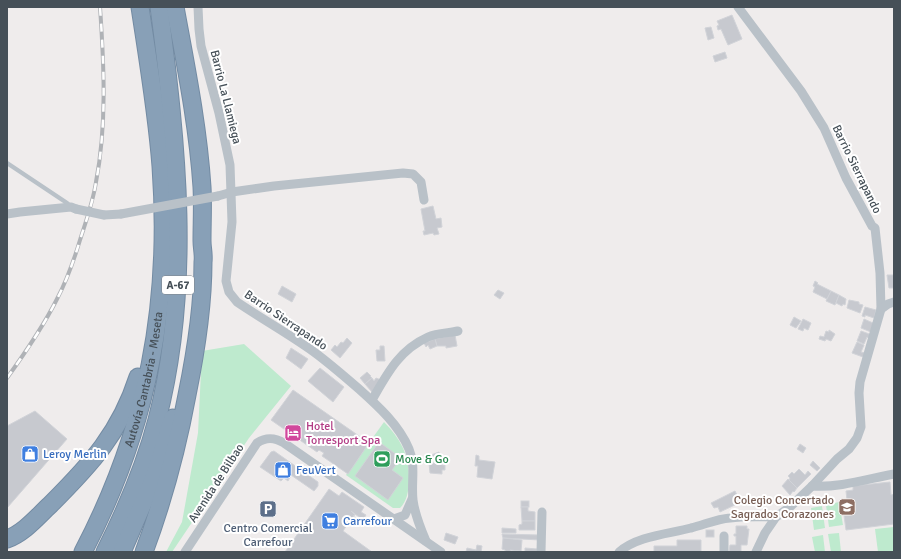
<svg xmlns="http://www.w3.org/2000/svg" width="901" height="559" viewBox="0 0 901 559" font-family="Signika,sans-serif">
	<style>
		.green { fill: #beeace }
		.building { fill: #c7c9cf; stroke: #d1d3d8 }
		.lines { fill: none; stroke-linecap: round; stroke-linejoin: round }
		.motorway-casing { stroke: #738ba3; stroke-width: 19 }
		.service { stroke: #b9c1c8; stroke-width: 4.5 }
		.minor { stroke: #b9c1c8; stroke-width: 9 }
		.motorway { stroke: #88a0b7; stroke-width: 17 }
		.rail-casing { stroke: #afb2b6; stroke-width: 4 }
		.rail { stroke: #fff; stroke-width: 2.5; stroke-dasharray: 8; stroke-linecap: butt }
		.minor-bridge { stroke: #b9c1c8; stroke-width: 9 }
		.labels { text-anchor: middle; stroke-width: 4; stroke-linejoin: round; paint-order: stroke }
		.shield { fill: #fff; stroke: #7e848a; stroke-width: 1 }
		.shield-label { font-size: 11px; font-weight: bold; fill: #465058 }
		.street-label { font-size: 12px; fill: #465058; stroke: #fff }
		.hotel-label { font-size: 12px; fill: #b23c85; stroke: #fff; text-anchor: start }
		.shop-label { font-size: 12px; fill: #366cbe; stroke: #fff; text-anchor: start }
		.leisure-label { font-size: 12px; fill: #27864d; stroke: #fff; text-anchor: start }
		.education-label { font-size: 12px; fill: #785e54; stroke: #fff; text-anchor: end }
		.service-label { font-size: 12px; fill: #4e5e75; stroke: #fff }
	</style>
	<rect width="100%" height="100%" fill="#efecec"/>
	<!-- green -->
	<g class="green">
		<polygon points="244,344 291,386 249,438 172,552 166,552 182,522 198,433 202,351"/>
		<path d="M 384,422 C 392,430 398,438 403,448 C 410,463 413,496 400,508 L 393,508 L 346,475 Z"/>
		<polygon points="839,502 843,525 829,527 826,505"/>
		<polygon points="822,506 825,528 814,530 811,508"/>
		<polygon points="894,527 894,552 878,552 875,529"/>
		<polygon points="839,533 841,552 831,552 828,534"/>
		<polygon points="823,535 825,552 815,552 812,537"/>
	</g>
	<!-- building -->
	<g class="building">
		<polygon points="732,15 742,39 728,45 721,29 718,30 717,26 719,25 717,21"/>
		<polygon points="711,27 714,38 708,40 705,28"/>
		<polygon points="725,52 727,58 715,62 713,56"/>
		<polygon points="433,206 436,219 441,218 442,227 437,228 439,234 434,235 433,233 424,235 423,231 425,231 421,209"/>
		<polygon points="887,275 894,275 894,288 889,288"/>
		<polygon points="815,281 818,283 817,284 831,291 827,299 813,292 815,287 813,286"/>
		<polygon points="282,286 296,294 292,302 278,294"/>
		<polygon points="498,290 504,293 500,299 494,295"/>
		<polygon points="831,291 839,295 835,305 826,301"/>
		<polygon points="839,295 846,299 845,305 843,304 842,306 836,303"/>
		<polygon points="849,300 859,302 859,304 863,305 860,313 847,308"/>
		<polygon points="865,307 876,310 874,318 865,315 865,317 862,316"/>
		<polygon points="794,317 801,321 796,328 790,325"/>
		<polygon points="803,319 811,323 808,330 804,328 803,331 798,329"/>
		<polygon points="864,319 873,323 871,332 861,328"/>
		<polygon points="829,330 835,334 831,341 826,339 825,341 819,339 820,336 824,337 826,331 829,332"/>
		<polygon points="861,331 872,335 870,339 867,337 864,344 857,341"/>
		<polygon points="455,335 457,346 446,348 446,346 437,346 435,339"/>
		<polygon points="347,338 352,343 340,358 331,350 335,345 337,347 341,342 343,343"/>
		<polygon points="435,339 437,346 430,349 428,345 426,347 424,343"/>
		<polygon points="857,342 864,345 861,352 865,353 863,357 852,353"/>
		<polygon points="380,346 384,346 385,361 377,361 376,350 380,350"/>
		<polygon points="291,348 308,359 301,369 286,358"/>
		<polygon points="320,368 344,387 333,402 308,381"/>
		<polygon points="367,372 371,376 370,376 372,378 365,384 360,378"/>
		<polygon points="372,378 374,381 376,378 381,380 372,392 365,384"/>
		<polygon points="293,390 369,443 348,474 322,456 324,453 319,450 317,452 271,420"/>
		<polygon points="35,411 67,439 7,508 7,426"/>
		<polygon points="379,442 401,458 392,470 403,478 388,500 355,476"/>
		<polygon points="800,444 806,448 803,453 797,449"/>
		<polygon points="274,451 318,482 318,486 314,491 291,475 288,481 284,478 281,481 260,467 271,452"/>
		<polygon points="439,452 440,459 436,460 436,457 432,458 431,455"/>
		<polygon points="476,455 479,456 479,460 495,462 492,479 477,477 478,466 475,466"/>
		<polygon points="813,461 820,468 817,471 810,465"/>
		<polygon points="429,463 442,463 442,465 445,465 445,470 442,470 442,474 430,473"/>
		<polygon points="799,469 805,475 808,471 811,474 797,488 789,480 790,478 788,476 792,472 794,474"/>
		<polygon points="788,479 797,488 794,492 793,491 790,495 782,486"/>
		<polygon points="890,482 891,495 894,494 894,524 846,530 842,501 847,500 846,491 853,490 853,486"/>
		<polygon points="329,489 339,496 342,492 364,507 361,512 366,515 363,520 351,511 355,515 353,516 356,518 352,524 349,522 343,531 372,552 285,552"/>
		<polygon points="735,491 739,499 739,503 720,512 718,507 714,508 711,503"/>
		<rect x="521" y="501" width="8" height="6"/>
		<polygon points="521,507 528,507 528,511 535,512 535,521 522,521"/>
		<polygon points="522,521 535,521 535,530 519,530 519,525 522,524"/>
		<polygon points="736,526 747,526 747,529 749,529 747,545 741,545 741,552 729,552 730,545 736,545 736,536 734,536 734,534 736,534"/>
		<polygon points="502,528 516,529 516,533 502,533"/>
		<rect x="706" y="530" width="8" height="7"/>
		<polygon points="446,533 458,537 455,544 444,540"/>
		<polygon points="502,534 540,535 540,540 503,538"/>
		<polygon points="503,538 522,540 521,551 510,550 511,552 506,552 505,550 502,549"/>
		<polygon points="677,540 701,540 701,552 654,552 654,546 677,546"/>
		<polygon points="477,545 482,546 481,552 466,552 467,548 476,550"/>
		<polygon points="525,548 537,549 537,552 525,552"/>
	</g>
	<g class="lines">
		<defs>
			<g id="motorway">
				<path d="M 7,539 C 24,533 37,517 50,505 C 91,464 120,433 138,377"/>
				<path id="s1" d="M 83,552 C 148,427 171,306 161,166 C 157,113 148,60 140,7"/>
				<path d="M 105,552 C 126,510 145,466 157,420 C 192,284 177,145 159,7"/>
				<polyline points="122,552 154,478 173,418"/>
				<path d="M 144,552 C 163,501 177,449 187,395 C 196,351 203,307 203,262 C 204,255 202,248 202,241 C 202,223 203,205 202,187 C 198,126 186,67 175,7"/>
			</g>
		</defs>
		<!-- motorway casing -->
		<use href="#motorway" class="motorway-casing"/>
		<!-- service -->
		<polyline class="service" points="7,163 67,203 71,207"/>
		<!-- minor -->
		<g class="minor">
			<path d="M 198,7 L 199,29 L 201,46 L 219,113 L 230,165 L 232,222 L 226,281 L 229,292 L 237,302 C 262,319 289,334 314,352 C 329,363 344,376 359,389 C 378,406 399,425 409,449 C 416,466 411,483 413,500 C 415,515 420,527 426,541"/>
			<polyline points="738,7 801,91 824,128 846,178 872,226 875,228 880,273 881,309 860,382 859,393 861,427 857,438 849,449 837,459 812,486 790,507 776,517 765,533 756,552"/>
			<polyline points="218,196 232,192 274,186 403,173 413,174 421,182 424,200"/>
			<polyline points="7,214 20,212 71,207 76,209"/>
			<polyline points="104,215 121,214"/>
			<polyline points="881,309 888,304 894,302"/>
			<path d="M 372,400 C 387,374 399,350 428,337 C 437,333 449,333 458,331"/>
			<path d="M 812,486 C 839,488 867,479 894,474"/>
			<polyline points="394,519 405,515 412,499"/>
			<path d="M 185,552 L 257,443 C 266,437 274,437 284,443 L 441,552"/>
			<polyline points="541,552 542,512"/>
			<path d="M 619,552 C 637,536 668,534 691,528 C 704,525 716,519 730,518 C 745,516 760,517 776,517"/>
			<polyline points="724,552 724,536"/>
		</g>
		<!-- motorway -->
		<use href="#motorway" class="motorway"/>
		<defs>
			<path id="rail" d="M 7,378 C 25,353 43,327 57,299 C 67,280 74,260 80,240 C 86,221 93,202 96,182 C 107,125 104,65 100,7"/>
		</defs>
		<!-- rail casing -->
		<use href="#rail" class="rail-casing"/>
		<!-- rail -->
		<use href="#rail" class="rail"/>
		<!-- minor-bridge -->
		<g class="minor-bridge">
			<polyline points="76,209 104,215"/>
			<polyline points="121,214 218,196"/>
		</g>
	</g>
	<!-- icons -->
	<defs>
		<symbol id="hotel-square" viewBox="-11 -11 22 22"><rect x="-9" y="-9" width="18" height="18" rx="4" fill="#d1479c" stroke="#fff"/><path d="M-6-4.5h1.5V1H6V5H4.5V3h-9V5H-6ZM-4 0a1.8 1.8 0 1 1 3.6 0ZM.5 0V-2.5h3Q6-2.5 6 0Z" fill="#fff"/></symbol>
		<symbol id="shop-square" viewBox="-11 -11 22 22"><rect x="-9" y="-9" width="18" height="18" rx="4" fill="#3f7fe0" stroke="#fff"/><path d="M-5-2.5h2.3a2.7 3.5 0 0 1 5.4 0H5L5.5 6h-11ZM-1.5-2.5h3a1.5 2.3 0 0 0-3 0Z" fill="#fff"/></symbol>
		<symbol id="stadium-square" viewBox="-11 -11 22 22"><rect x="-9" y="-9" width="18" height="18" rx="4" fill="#2e9e5b" stroke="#fff"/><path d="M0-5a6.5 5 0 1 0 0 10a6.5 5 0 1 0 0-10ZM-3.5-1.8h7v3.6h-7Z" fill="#fff"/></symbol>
		<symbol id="school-square" viewBox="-11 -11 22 22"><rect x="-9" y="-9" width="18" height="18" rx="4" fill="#8d6e63" stroke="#fff"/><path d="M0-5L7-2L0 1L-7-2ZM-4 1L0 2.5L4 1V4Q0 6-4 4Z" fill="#fff"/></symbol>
		<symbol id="parking-square" viewBox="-11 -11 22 22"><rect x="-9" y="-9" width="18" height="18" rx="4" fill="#5c6f8a" stroke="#fff"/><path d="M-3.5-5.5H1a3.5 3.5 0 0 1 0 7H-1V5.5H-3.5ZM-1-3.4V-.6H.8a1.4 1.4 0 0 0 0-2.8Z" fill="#fff"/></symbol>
		<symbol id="supermarket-square" viewBox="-11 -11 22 22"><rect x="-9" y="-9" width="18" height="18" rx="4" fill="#3f7fe0" stroke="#fff"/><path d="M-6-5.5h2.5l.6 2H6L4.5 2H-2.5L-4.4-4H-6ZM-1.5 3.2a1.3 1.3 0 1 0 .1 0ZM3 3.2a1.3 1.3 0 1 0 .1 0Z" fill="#fff"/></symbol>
	</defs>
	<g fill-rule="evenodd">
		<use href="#hotel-square" x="283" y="423" width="20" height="20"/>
		<use href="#shop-square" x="20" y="444" width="20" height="20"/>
		<use href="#stadium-square" x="372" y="449" width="20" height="20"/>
		<use href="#shop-square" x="273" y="460" width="20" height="20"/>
		<use href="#school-square" x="837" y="497" width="20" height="20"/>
		<use href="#parking-square" x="258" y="499" width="20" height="20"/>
		<use href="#supermarket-square" x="320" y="511" width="20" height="20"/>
	</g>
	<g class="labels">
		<!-- shield labels -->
		<rect class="shield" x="162" y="276" width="32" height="18" rx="3"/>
		<g class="shield-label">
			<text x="178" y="289">A-67</text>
		</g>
		<!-- street labels -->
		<g class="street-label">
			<text transform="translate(226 97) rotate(76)" y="4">Barrio La Llamiega</text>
			<text transform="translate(857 169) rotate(64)" y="4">Barrio Sierrapando</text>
			<text transform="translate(286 320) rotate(34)" y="4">Barrio Sierrapando</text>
			<text dy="4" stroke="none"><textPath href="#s1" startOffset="184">Autovía Cantabria - Meseta</textPath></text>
			<text transform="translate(216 483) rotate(-57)" y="4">Avenida de Bilbao</text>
		</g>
		<!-- hotel labels -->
		<g class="hotel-label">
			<text x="306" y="430">Hotel<tspan x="306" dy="14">Torresport Spa</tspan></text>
		</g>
		<!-- shop labels -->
		<g class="shop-label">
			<text x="43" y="458">Leroy Merlin</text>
			<text x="296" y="474">FeuVert</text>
			<text x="343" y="525">Carrefour</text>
		</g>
		<!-- leisure labels -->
		<g class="leisure-label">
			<text x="395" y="463">Move &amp; Go</text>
		</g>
		<!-- education labels -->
		<g class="education-label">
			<text x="834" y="504">Colegio Concertado<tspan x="834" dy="14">Sagrados Corazones</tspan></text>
		</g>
		<!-- service labels -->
		<g class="service-label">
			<text x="268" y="532">Centro Comercial<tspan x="268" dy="14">Carrefour</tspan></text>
		</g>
	</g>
	<!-- border -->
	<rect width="901" height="559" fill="none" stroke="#465058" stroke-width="16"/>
</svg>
